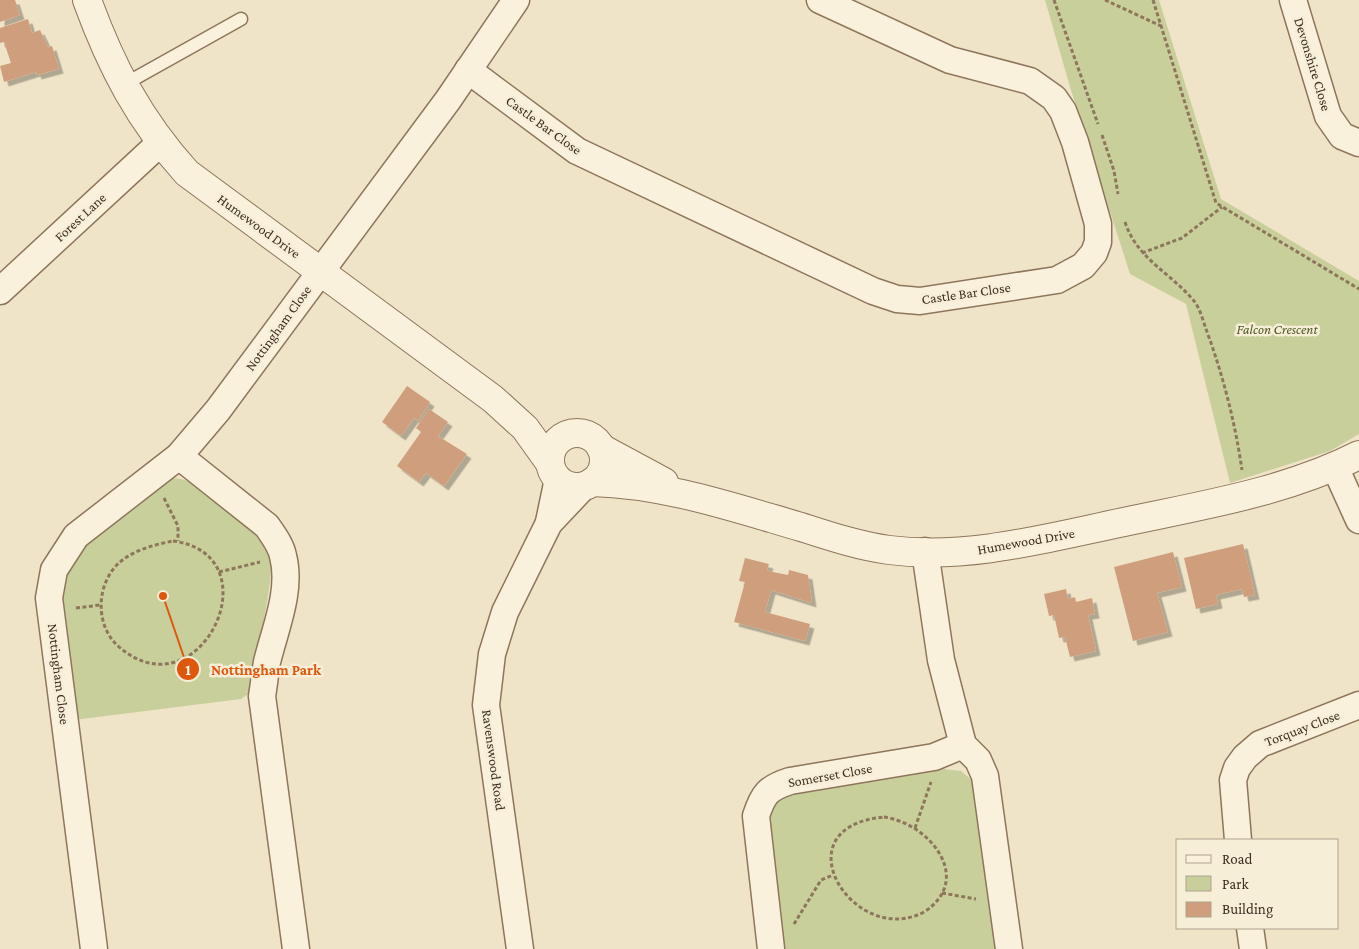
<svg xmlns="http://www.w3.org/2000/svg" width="1359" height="949" viewBox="0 0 1359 949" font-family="'Crimson Pro',serif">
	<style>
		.green { fill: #c9cf9b }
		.building { fill: #cf9f7d; filter: url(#shadow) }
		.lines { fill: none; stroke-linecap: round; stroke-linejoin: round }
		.service-casing { stroke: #8d765c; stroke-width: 15 }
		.minor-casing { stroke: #8d765c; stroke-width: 29 }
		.tertiary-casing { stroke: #8d765c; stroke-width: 30 }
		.path { stroke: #8d765c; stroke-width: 3; stroke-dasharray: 4 2.5; stroke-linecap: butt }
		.service { stroke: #faf1dc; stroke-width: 12 }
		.minor { stroke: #faf1dc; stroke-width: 26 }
		.tertiary { stroke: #faf1dc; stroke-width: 28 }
		.labels { text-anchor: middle; stroke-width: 5; stroke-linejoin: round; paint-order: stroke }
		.street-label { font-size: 14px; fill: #3d2e20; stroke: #f7eed8 }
		.park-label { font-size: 14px; font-style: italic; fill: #4d5a26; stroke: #f7eed8 }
		.leader { fill: none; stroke: #df570d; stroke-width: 2 }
		.callout-dot { fill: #df570d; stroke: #f7eed8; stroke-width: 2 }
		.mark-label { font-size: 15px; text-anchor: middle; font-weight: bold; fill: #fff }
		.callout-label { font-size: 15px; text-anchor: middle; font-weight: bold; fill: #df570d; stroke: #f7eed8; stroke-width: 5; stroke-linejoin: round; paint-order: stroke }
	</style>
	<defs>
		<filter id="shadow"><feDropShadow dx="4.5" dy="4.5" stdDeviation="0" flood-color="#0004"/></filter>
	</defs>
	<rect width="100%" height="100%" fill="#f0e4c8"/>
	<!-- green -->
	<g class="green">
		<polygon points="1045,0 1159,0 1221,199 1359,281 1359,434 1330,451 1230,483 1186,304 1130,274 1070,87"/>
		<path d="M 167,478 C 192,477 205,491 224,505 C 241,518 261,530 269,551 C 278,573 253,666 248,694 L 241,699 L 74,720 L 58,591 L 67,560 Z"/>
		<polygon points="944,769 961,771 974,782 1001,949 780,949 763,832 770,806 791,790"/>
	</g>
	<!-- building -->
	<g class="building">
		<polygon points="0,0 15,0 20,15 0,22"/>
		<polygon points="28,19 32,33 40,30 48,47 52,46 59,69 37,75 36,72 4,82 0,66 11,63 4,42 0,43 0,28"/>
		<polygon points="407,386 430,402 418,421 414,418 401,436 382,422"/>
		<polygon points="429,409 448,422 438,436 467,454 444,486 426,473 419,482 397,466 421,432 416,428"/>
		<polygon points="1243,544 1255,595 1244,597 1242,589 1216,595 1218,604 1196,609 1184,558"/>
		<polygon points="1173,552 1182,587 1157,593 1168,632 1133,641 1114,567"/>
		<polygon points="745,558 769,564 767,570 773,572 788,575 789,570 808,575 812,603 771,590 765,612 810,624 805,641 734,622 745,582 739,581"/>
		<polygon points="1066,589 1068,599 1075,597 1076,602 1092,598 1095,614 1088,615 1096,651 1070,657 1065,637 1059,638 1054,615 1049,616 1044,594"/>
	</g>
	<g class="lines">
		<defs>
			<polyline id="service" points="123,85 241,19"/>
			<g id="minor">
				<polyline points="1293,0 1328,116 1342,136 1359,143"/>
				<polyline points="468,70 577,151 873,291 897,299 920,301 1057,280 1083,266 1094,253 1098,242 1098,224 1075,142 1063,111 1054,98 1030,81 950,60 820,0"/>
				<polyline points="0,291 160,143"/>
				<path d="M 179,456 L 267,526 C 273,535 281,545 283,556 C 292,590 275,629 267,662 C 265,673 264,685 262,696 L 296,949"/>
				<polyline points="1335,467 1359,520"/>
				<polyline points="549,522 558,479"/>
				<polyline points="925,551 941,660 963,745 978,760 985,776 1009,949"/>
				<polyline points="1238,840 1233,780 1237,768 1245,757 1260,744 1359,705"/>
				<polyline points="1250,928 1253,949"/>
				<polyline points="94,949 49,598 54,570 76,536 179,456 218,410 448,100 516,0"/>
				<polyline points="520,949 486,705 492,654 505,612 549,523 584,486"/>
				<path d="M 771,949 L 756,816 C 763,794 768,788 790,781 L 934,757 L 963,745"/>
			</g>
			<g id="tertiary">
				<path d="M 87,0 C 111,66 139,120 187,173 L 493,399 L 525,428 L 550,463"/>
				<circle cx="577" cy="460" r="27"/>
				<polyline points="601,448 664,482"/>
				<path d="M 592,482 C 665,484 732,507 801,527 C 829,536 859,546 889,550 C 968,560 1047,538 1124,522 C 1203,505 1286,492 1359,455"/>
			</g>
		</defs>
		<!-- service casing -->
		<use href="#service" class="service-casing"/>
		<!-- minor casing -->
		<use href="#minor" class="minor-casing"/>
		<!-- tertiary casing -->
		<use href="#tertiary" class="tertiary-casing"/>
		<!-- path -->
		<g class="path">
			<polyline points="1054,0 1098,124"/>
			<polyline points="1105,0 1161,26"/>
			<polyline points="1153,0 1216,203 1359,289"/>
			<polyline points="1102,135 1114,171 1118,194"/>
			<path d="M 1125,222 C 1137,259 1171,273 1194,301 C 1200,308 1203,321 1206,329 C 1223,375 1235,422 1242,470"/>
			<polyline points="1142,253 1182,238 1222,207"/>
			<polyline points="164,498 178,526 178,541"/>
			<path d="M 173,541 C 277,555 199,718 118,646 C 96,626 96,589 115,567 C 129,551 153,545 173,541 Z"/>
			<polyline points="219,572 260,562"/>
			<polyline points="76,608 100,605"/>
			<path d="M 884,817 C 929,823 975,879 924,912 C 854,949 777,827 884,817 Z"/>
			<polyline points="915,828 931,782"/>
			<polyline points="942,893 976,899"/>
			<polyline points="794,924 821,880 833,875"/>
		</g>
		<!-- service -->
		<use href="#service" class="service"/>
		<!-- minor -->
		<use href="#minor" class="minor"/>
		<!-- tertiary -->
		<use href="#tertiary" class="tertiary"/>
	</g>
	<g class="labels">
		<!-- street labels -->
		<g class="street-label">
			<text transform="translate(1313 64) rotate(73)" y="5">Devonshire Close</text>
			<text transform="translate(544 125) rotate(36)" y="5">Castle Bar Close</text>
			<text transform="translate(80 217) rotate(-43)" y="5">Forest Lane</text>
			<text transform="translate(259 226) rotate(36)" y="5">Humewood Drive</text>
			<text transform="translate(966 293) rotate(-8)" y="5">Castle Bar Close</text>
			<text transform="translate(278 328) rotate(-54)" y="5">Nottingham Close</text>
			<text transform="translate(1026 541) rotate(-10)" y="5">Humewood Drive</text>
			<text transform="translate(59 674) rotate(83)" y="5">Nottingham Close</text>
			<text transform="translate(1302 728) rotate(-21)" y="5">Torquay Close</text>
			<text transform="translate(494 760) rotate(82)" y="5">Ravenswood Road</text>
			<text transform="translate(830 775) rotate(-10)" y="5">Somerset Close</text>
		</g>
		<!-- park labels -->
		<g class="park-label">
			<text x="1277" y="334">Falcon Crescent</text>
		</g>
	</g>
	<!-- callouts -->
	<path class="leader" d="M163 596L188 669"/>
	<g class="callout-dot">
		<circle cx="163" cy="596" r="5"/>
		<circle cx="188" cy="669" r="12"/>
	</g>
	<g class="mark-label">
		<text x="188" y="675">1</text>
	</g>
	<g class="callout-label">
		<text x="266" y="675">Nottingham Park</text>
	</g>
	<!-- legend -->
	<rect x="1176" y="839" width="162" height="90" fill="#f7eed8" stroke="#ada18e"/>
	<rect x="1186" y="855" width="25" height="8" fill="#faf1dc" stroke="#ada18e"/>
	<text x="1222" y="864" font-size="15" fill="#3d2e20">Road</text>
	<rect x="1186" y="876" width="25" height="15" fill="#c9cf9b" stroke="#ada18e"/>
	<text x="1222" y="889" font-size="15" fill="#3d2e20">Park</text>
	<rect x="1186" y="902" width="25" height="15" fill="#cf9f7d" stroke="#ada18e"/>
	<text x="1222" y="914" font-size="15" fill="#3d2e20">Building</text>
</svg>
